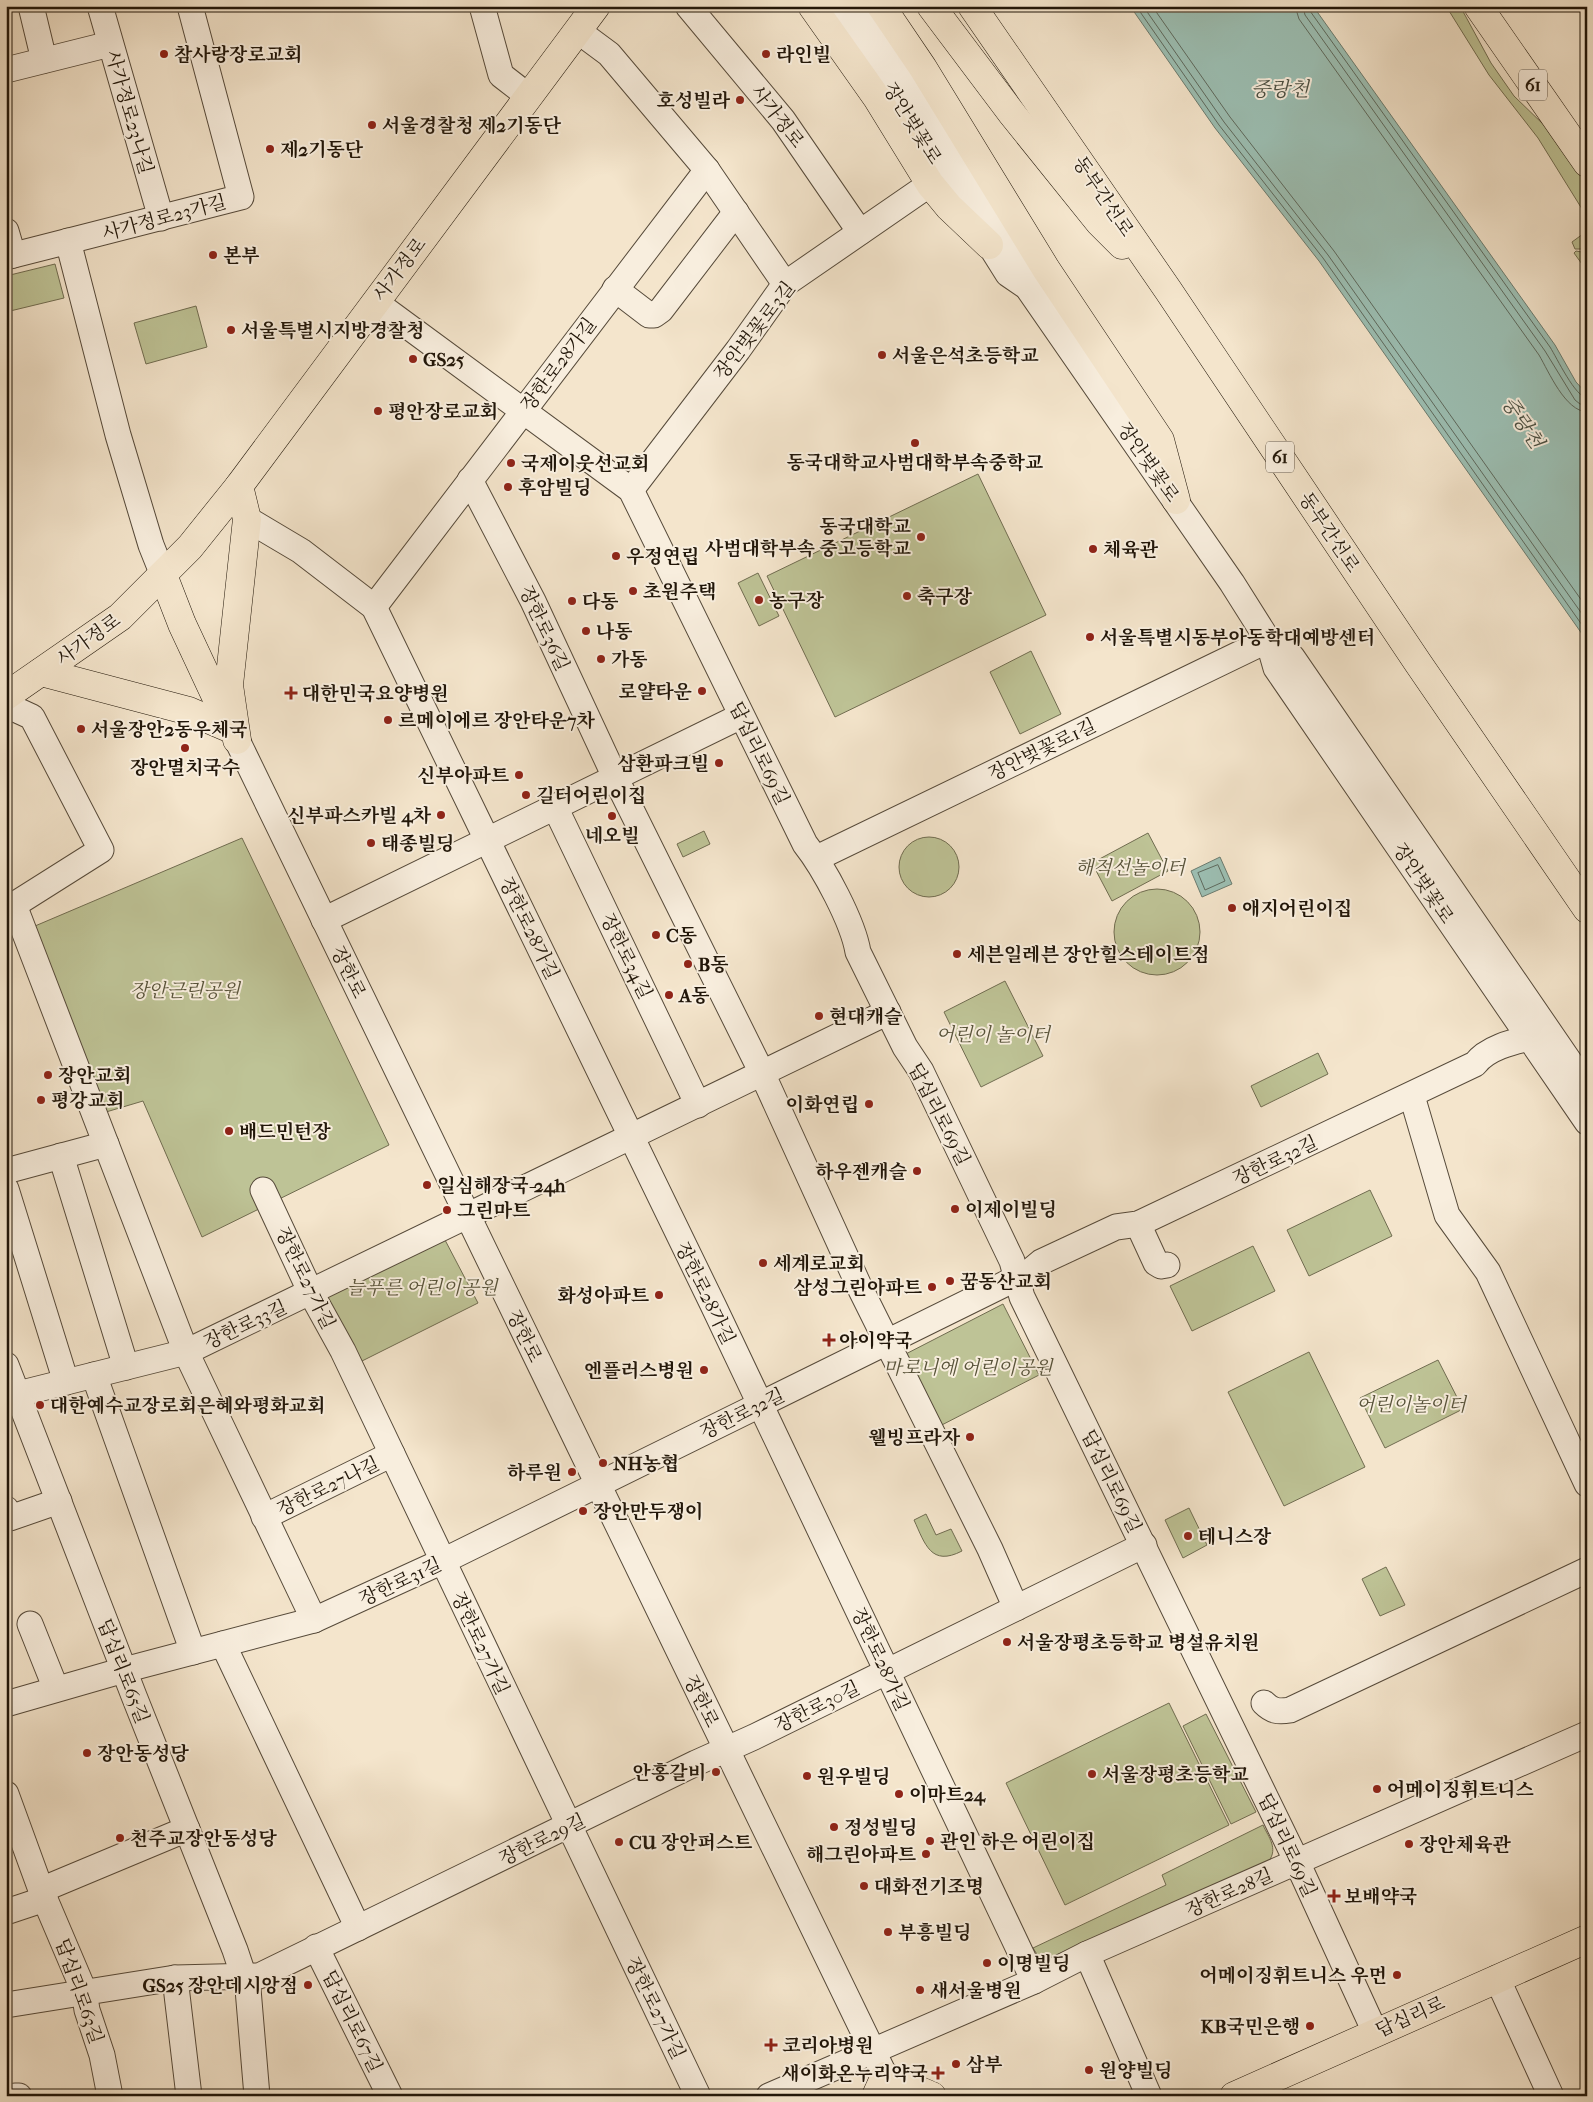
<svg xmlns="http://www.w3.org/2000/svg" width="1593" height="2102" viewBox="0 0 1593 2102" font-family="'IM FELL French Canon','Noto Serif KR',serif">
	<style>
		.green { fill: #bec396; stroke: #706c50 }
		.water { fill: #9cbfb3; stroke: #6b7b6f }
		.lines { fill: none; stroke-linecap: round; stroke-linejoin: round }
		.shore { stroke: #5e6a5e; stroke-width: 1 }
		.minor-casing { stroke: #564a3a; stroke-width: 27 }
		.major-casing { stroke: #211609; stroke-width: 29 }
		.highway-casing { stroke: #211609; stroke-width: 29 }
		.minor { stroke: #f8eede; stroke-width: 25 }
		.major { stroke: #f4e5cc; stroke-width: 28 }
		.highway { stroke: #f4e5cc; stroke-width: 28 }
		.poi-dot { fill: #8f2418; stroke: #f8eede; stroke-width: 2 }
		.labels { text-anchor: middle; stroke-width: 4; stroke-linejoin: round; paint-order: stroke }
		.shield { fill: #f8eede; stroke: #625749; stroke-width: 1 }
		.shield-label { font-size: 18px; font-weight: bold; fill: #211609 }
		.poi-label { font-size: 19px; font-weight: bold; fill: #211609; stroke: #f8eede; text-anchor: start }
		.street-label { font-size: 19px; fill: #211609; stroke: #f8eede }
		.park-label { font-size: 19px; font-style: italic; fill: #58533a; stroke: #f8eede }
		.water-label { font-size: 20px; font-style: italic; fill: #4c5144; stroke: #f8eede }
	</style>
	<rect width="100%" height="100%" fill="#f4e5cc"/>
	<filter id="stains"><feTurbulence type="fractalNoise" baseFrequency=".004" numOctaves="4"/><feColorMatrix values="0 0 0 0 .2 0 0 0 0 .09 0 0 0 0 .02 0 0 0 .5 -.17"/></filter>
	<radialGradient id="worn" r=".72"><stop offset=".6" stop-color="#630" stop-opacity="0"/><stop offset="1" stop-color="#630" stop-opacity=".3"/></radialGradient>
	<!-- green -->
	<g class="green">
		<polygon points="1446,6 1460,6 1491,63 1514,96 1546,127 1587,184 1587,217 1538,138 1489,75"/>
		<polygon points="1587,231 1587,249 1575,249 1572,242"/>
		<polygon points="1576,251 1587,253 1587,271 1574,253"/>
		<polygon points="55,264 64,298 6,312 6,276"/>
		<polygon points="196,306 207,347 146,364 134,323"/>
		<polygon points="978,474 1046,615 835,717 767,576"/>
		<polygon points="758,573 779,616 759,626 738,583"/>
		<polygon points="1031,651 1061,714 1020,734 990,672"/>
		<polygon points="704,831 710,844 683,857 677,844"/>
		<polygon points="1148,833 1168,871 1112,901 1092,863"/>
		<circle cx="929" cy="867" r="30"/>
		<polygon points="242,838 389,1145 202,1237 143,1101 106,1112 35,926"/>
		<circle cx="1157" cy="932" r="43"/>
		<polygon points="1005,981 1043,1056 981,1087 944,1012"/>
		<polygon points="1318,1053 1328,1074 1261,1107 1251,1086"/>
		<polygon points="1370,1190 1392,1236 1309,1276 1287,1230"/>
		<polygon points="445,1240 478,1303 356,1364 325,1303 328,1291"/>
		<polygon points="1253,1246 1275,1291 1192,1331 1170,1286"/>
		<polygon points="1003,1304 1039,1375 934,1429 898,1358"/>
		<polygon points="1309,1352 1365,1467 1284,1506 1228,1392"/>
		<polygon points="1438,1360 1463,1409 1385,1448 1360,1398"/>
		<polygon points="1189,1508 1207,1545 1183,1558 1165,1520"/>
		<path d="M 926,1514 L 936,1535 L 951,1529 L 962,1551 C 931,1567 925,1544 914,1520 Z"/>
		<polygon points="1386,1567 1405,1605 1380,1616 1362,1579"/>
		<polygon points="1169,1703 1229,1825 1065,1905 1006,1783"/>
		<polygon points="1206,1714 1256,1812 1231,1824 1183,1726"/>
		<path d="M 1263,1825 C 1269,1838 1278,1848 1269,1861 L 1047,1959 L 1040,1959 L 1033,1948 L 1166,1885 L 1162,1875 Z"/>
	</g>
	<!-- water -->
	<g class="water">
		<polygon points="1130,6 1313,6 1555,345 1576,382 1587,394 1587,641 1319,261 1215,128"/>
		<polygon points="1220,857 1232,884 1202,897 1191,871"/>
	</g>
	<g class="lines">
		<!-- shore -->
		<g class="shore">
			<polyline points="1136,6 1219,125 1323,258 1587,632"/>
			<polyline points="1143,6 1224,122 1328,255 1587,621"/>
			<polyline points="1152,6 1230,117 1334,251 1587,608"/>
			<path d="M 1295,6 L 1299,19 L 1539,355 C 1549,372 1565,411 1587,412"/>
			<polyline points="1303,6 1305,15 1545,351 1575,400 1580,404 1587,405"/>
			<path d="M 1309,6 L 1310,11 L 1550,347 C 1557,358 1575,397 1587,398"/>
			<polygon points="1218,865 1225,881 1205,890 1198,873"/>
		</g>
		<defs>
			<g id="minor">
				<polyline points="31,6 44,60"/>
				<polyline points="100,6 161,218"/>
				<polyline points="482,6 501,75 528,96"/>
				<polyline points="688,6 783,120 860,232"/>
				<polyline points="834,6 884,77 1008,274 1027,287 1232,583 1268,640 1276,668 1587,1122"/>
				<polyline points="859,6 921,96 1024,263 1027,287"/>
				<polyline points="578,31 609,54 707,170 785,284"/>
				<polyline points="6,70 110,44"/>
				<polyline points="6,231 13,255"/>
				<polyline points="68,241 118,435 151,545 163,575"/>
				<polyline points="6,257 241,197 190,6"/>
				<polyline points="615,289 649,315 654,315 661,310 736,212"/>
				<path d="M 375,302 L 631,490 L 805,844 C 824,868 853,922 858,952 L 905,1047 L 921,1071 L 1012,1261 L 1022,1297 L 1297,1862 L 1375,2032"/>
				<polyline points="470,480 533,601 615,777 762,1073 860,1288 990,1549 1016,1608"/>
				<polyline points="631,490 738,350 785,284 930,184"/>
				<polyline points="247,519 301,551 374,607 714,1307 1034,1981"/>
				<polyline points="374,607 707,170"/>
				<polyline points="1268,640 1292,657 1587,1087"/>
				<polyline points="6,705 32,717 101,850 6,910"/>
				<polyline points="237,740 885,2076 892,2096"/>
				<polyline points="555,807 698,1105"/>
				<polyline points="817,858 1268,640"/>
				<polyline points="14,905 186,1352 314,1620"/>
				<polyline points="324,920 741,716"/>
				<polyline points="1412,1096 1447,1215 1488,1272 1587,1484"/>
				<polyline points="61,1156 126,1367"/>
				<polyline points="6,1171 106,1144"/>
				<polyline points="6,1189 66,1382"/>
				<polyline points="263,1190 311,1293 343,1351 698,2096"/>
				<polyline points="1138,1224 1156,1263 1161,1266 1167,1265"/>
				<polyline points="6,1365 134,1696 235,1950 248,1989 257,2096"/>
				<polyline points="94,1375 193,1652"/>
				<polyline points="6,1397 186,1352 888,1012"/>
				<polyline points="6,1509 10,1518 59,1501"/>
				<polyline points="264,1517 392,1454"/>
				<polyline points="30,1624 56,1689"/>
				<polyline points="223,1644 358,1928"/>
				<path d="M 1264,1703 C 1272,1711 1278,1712 1290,1710 L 1587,1570"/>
				<path d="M 6,1704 L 124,1670 L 314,1620 L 443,1561 L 1029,1272 L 1041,1262 L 1116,1227 L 1138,1224 L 1475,1064 C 1487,1048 1512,1042 1530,1038"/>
				<polyline points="6,1794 41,1890 84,1991 87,2010 102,2055 110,2096"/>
				<polyline points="41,1890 187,1829"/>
				<polyline points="6,1912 45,1899"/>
				<polyline points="316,1947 390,2096"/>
				<polyline points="1087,1954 1149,2096"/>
				<polyline points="175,1978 189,2096"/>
				<polyline points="1497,1978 1551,2096"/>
				<polyline points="6,2005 175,1978 259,1976 696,1763 754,1737 1144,1545"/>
				<polyline points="15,2096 19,2096"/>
				<polyline points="769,2096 1034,1981 1087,1954 1587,1734"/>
			</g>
			<g id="major">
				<polyline points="812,6 877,98 930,184 949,207 989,245"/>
				<polyline points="881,6 923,68 1046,269 1160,440 1176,500"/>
				<polyline points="163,575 182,624 225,716"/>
				<polyline points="41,672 189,711 231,729"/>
				<polyline points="6,696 120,617 190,547 239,486 596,6"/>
				<polyline points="237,740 229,685 247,519 239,486"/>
				<polyline points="876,2096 885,2076 932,2096"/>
				<polyline points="1234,2096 1587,1939"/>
			</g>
			<g id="highway">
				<polyline points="931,6 1013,115 1099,222 1122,245"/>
				<polyline points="972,6 1168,290 1418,663 1587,909"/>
				<polyline points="1478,6 1587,163"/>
			</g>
		</defs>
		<!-- minor casing -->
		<use href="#minor" class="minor-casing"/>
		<!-- major casing -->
		<use href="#major" class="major-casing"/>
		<!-- highway casing -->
		<use href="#highway" class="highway-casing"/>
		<!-- minor -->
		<use href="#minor" class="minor"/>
		<!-- major -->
		<use href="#major" class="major"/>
		<!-- highway -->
		<use href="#highway" class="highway"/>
	</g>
	<!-- markers -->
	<g class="poi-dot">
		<circle cx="164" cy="54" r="5"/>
		<circle cx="766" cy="54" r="5"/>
		<circle cx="740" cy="100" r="5"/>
		<circle cx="372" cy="125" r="5"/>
		<circle cx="270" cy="149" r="5"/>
		<circle cx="213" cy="255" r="5"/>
		<circle cx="231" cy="330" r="5"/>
		<circle cx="882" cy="355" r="5"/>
		<circle cx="413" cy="359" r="5"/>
		<circle cx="378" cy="411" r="5"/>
		<circle cx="915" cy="443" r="5"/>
		<circle cx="511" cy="463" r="5"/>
		<circle cx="508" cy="487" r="5"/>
		<circle cx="921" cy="537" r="5"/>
		<circle cx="1093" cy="549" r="5"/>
		<circle cx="616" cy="556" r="5"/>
		<circle cx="633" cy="591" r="5"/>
		<circle cx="907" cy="596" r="5"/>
		<circle cx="759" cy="600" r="5"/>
		<circle cx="572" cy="601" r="5"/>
		<circle cx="586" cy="631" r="5"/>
		<circle cx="1090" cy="637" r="5"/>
		<circle cx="601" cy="659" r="5"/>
		<circle cx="702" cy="691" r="5"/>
		<path d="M288.5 685.5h5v5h5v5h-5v5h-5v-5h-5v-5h5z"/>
		<circle cx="388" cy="720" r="5"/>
		<circle cx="81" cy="729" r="5"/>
		<circle cx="185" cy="748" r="5"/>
		<circle cx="719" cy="763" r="5"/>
		<circle cx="519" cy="775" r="5"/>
		<circle cx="526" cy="795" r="5"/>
		<circle cx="441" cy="815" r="5"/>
		<circle cx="612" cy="816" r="5"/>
		<circle cx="371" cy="843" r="5"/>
		<circle cx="1232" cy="908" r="5"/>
		<circle cx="656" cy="935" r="5"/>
		<circle cx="957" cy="954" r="5"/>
		<circle cx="688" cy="964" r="5"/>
		<circle cx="669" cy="995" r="5"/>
		<circle cx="819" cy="1016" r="5"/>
		<circle cx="48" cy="1075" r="5"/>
		<circle cx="41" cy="1100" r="5"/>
		<circle cx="869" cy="1104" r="5"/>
		<circle cx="229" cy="1131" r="5"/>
		<circle cx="917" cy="1171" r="5"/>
		<circle cx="427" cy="1185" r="5"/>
		<circle cx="955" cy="1209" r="5"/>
		<circle cx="447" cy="1210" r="5"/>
		<circle cx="763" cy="1263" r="5"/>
		<circle cx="950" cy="1281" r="5"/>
		<circle cx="932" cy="1287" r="5"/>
		<circle cx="659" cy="1295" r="5"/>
		<path d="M826.5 1332.5h5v5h5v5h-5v5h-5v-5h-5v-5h5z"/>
		<circle cx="704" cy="1370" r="5"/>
		<circle cx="40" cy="1405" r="5"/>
		<circle cx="970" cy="1437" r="5"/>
		<circle cx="603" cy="1463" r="5"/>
		<circle cx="572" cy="1472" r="5"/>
		<circle cx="583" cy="1511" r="5"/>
		<circle cx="1188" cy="1536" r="5"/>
		<circle cx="1007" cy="1642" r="5"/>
		<circle cx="87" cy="1753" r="5"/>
		<circle cx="716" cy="1772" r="5"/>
		<circle cx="1092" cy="1774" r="5"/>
		<circle cx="807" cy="1776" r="5"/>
		<circle cx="1377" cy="1789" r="5"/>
		<circle cx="899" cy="1794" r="5"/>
		<circle cx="834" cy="1827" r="5"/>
		<circle cx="120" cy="1838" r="5"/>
		<circle cx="930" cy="1841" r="5"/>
		<circle cx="619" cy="1842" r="5"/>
		<circle cx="1409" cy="1844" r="5"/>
		<circle cx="926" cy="1854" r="5"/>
		<circle cx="864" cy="1886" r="5"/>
		<path d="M1331.5 1888.5h5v5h5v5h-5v5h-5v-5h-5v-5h5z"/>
		<circle cx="888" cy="1932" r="5"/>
		<circle cx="987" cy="1963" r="5"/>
		<circle cx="1397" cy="1975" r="5"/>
		<circle cx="308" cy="1985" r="5"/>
		<circle cx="920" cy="1990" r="5"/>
		<circle cx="1310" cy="2026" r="5"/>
		<path d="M768.5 2037.5h5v5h5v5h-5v5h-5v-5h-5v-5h5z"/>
		<circle cx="956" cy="2064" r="5"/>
		<circle cx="1089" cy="2070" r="5"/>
		<path d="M935.5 2065.5h5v5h5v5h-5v5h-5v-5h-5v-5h5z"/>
	</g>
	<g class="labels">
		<!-- shield labels -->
		<g class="shield">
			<rect x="1519" y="69.5" width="28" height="31" rx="4"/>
			<rect x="1266" y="441.5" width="28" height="31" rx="4"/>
		</g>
		<g class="shield-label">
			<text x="1533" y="91">61</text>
			<text x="1280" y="463">61</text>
		</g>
		<!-- poi labels -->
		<g class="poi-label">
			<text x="174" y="61">참사랑장로교회</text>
			<text x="776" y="61">라인빌</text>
			<text x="730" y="107" text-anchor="end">호성빌라</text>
			<text x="382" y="132">서울경찰청 제2기동단</text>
			<text x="280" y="156">제2기동단</text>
			<text x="223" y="262">본부</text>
			<text x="241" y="337">서울특별시지방경찰청</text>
			<text x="892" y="362">서울은석초등학교</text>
			<text x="423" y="366">GS25</text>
			<text x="388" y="418">평안장로교회</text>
			<text x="915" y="469" text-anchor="middle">동국대학교사범대학부속중학교</text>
			<text x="521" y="470">국제이웃선교회</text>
			<text x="518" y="494">후암빌딩</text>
			<text x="911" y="533" text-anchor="end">동국대학교<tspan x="911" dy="22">사범대학부속 중고등학교</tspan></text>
			<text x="1103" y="556">체육관</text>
			<text x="626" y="563">우정연립</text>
			<text x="643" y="598">초원주택</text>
			<text x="917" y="603">축구장</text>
			<text x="769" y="607">농구장</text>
			<text x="582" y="608">다동</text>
			<text x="596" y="638">나동</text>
			<text x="1100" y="644">서울특별시동부아동학대예방센터</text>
			<text x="611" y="666">가동</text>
			<text x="692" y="698" text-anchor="end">로얄타운</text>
			<text x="302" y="700">대한민국요양병원</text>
			<text x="398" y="727">르메이에르 장안타운7차</text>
			<text x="91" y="736">서울장안2동우체국</text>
			<text x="709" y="770" text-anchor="end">삼환파크빌</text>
			<text x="185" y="774" text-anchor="middle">장안멸치국수</text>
			<text x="509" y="782" text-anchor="end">신부아파트</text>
			<text x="536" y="802">길터어린이집</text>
			<text x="431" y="822" text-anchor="end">신부파스카빌 4차</text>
			<text x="612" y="842" text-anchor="middle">네오빌</text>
			<text x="381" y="850">태종빌딩</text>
			<text x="1242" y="915">애지어린이집</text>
			<text x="666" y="942">C동</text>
			<text x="967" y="961">세븐일레븐 장안힐스테이트점</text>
			<text x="698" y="971">B동</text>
			<text x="679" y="1002">A동</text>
			<text x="829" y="1023">현대캐슬</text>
			<text x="58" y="1082">장안교회</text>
			<text x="51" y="1107">평강교회</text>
			<text x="859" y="1111" text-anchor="end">이화연립</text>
			<text x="239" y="1138">배드민턴장</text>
			<text x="907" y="1178" text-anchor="end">하우젠캐슬</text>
			<text x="437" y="1192">일심해장국-24h</text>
			<text x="965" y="1216">이제이빌딩</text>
			<text x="457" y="1217">그린마트</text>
			<text x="773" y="1270">세계로교회</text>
			<text x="960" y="1288">꿈동산교회</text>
			<text x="922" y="1294" text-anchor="end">삼성그린아파트</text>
			<text x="649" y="1302" text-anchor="end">화성아파트</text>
			<text x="839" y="1347">아이약국</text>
			<text x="694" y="1377" text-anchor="end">엔플러스병원</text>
			<text x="50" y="1412">대한예수교장로회은혜와평화교회</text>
			<text x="960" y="1444" text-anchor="end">웰빙프라자</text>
			<text x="613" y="1470">NH농협</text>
			<text x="562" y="1479" text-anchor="end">하루원</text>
			<text x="593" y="1518">장안만두쟁이</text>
			<text x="1198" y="1543">테니스장</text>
			<text x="1017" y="1649">서울장평초등학교 병설유치원</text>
			<text x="97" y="1760">장안동성당</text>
			<text x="706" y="1779" text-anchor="end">안홍갈비</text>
			<text x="1102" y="1781">서울장평초등학교</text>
			<text x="817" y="1783">원우빌딩</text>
			<text x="1387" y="1796">어메이징휘트니스</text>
			<text x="909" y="1801">이마트24</text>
			<text x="844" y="1834">정성빌딩</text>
			<text x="130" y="1845">천주교장안동성당</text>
			<text x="940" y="1848">관인 하은 어린이집</text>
			<text x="629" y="1849">CU 장안퍼스트</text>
			<text x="1419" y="1851">장안체육관</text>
			<text x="916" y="1861" text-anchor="end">해그린아파트</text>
			<text x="874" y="1893">대화전기조명</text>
			<text x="1344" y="1903">보배약국</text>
			<text x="898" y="1939">부흥빌딩</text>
			<text x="997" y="1970">이명빌딩</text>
			<text x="1387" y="1982" text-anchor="end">어메이징휘트니스 우먼</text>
			<text x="298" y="1992" text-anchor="end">GS25 장안데시앙점</text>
			<text x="930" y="1997">새서울병원</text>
			<text x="1300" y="2033" text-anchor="end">KB국민은행</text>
			<text x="782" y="2052">코리아병원</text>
			<text x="966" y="2071">삼부</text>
			<text x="1099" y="2077">원양빌딩</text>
			<text x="928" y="2080" text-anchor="end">새이화온누리약국</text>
		</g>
		<!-- street labels -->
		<g class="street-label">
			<text transform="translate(130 112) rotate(74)" y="7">사가정로23나길</text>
			<text transform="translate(778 116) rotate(52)" y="7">사가정로</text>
			<text transform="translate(913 123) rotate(58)" y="7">장안벚꽃로</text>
			<text transform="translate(1104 196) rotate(56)" y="7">동부간선로</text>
			<text transform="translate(164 217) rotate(-15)" y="7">사가정로23가길</text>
			<text transform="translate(399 269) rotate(-53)" y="7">사가정로</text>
			<text transform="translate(754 330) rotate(-52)" y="7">장안벚꽃로3길</text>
			<text transform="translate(558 364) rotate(-53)" y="7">장한로28가길</text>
			<text transform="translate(1149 462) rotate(55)" y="7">장안벚꽃로</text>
			<text transform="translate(1330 532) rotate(56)" y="7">동부간선로</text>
			<text transform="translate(545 628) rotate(65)" y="7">장한로36길</text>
			<text transform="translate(88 639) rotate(-36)" y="7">사가정로</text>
			<text transform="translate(1042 749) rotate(-26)" y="7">장안벚꽃로1길</text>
			<text transform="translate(760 753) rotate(64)" y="7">답십리로69길</text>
			<text transform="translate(1424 883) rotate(56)" y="7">장안벚꽃로</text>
			<text transform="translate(530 928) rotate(64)" y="7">장한로28가길</text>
			<text transform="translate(627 956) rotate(64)" y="7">장한로34길</text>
			<text transform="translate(349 972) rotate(64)" y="7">장한로</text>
			<text transform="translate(940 1114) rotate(63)" y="7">답십리로69길</text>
			<text transform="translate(1275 1160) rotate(-25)" y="7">장한로32길</text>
			<text transform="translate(306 1278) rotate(64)" y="7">장한로27가길</text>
			<text transform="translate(706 1293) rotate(64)" y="7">장한로28가길</text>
			<text transform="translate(245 1324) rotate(-25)" y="7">장한로33길</text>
			<text transform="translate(525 1336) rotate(64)" y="7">장한로</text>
			<text transform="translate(742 1413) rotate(-26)" y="7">장한로32길</text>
			<text transform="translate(1112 1481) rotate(64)" y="7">답십리로69길</text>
			<text transform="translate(328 1486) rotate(-26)" y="7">장한로27나길</text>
			<text transform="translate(400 1581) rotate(-25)" y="7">장한로31길</text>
			<text transform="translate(481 1643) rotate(65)" y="7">장한로27가길</text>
			<text transform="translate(881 1659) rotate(65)" y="7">장한로28가길</text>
			<text transform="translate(124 1671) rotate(69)" y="7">답십리로65길</text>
			<text transform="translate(702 1701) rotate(64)" y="7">장한로</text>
			<text transform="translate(817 1706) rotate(-26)" y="7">장한로30길</text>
			<text transform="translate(542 1839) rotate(-26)" y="7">장한로29길</text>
			<text transform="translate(1288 1845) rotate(65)" y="7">답십리로69길</text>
			<text transform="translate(1229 1892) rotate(-24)" y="7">장한로28길</text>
			<text transform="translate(80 1991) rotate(71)" y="7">답십리로63길</text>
			<text transform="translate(656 2008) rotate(64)" y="7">장한로27가길</text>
			<text transform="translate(1410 2016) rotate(-24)" y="7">답십리로</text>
			<text transform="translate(353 2021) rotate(64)" y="7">답십리로67길</text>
		</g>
		<!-- park labels -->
		<g class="park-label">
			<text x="1130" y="874">해적선놀이터</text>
			<text x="185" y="997">장안근린공원</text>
			<text x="993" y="1041">어린이 놀이터</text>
			<text x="422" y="1294">늘푸른 어린이공원</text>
			<text x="968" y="1374">마로니에 어린이공원</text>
			<text x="1411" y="1411">어린이놀이터</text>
		</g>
		<!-- water labels -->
		<g class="water-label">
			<text x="1280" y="96">중랑천</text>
			<text transform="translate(1523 422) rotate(56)" y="7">중랑천</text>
		</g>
	</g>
	<!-- margin -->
	<rect width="1593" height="2102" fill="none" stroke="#f4e5cc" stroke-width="25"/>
	<rect x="8" y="8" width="1578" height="2087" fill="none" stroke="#211609" stroke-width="2.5"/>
	<rect x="12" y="12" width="1568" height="2077" fill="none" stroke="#211609"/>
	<rect width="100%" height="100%" filter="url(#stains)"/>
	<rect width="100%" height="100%" fill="url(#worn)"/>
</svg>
